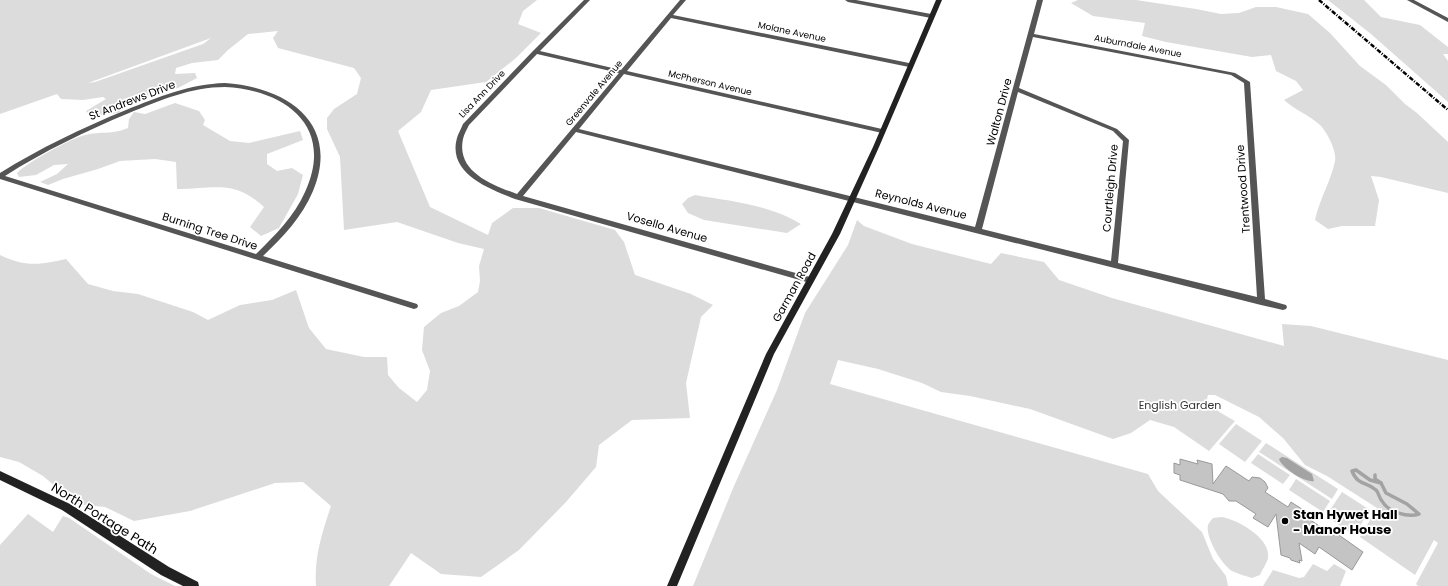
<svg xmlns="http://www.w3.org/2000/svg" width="1448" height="586" viewBox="0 0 1448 586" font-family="Poppins,sans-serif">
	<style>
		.green { fill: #dcdcdc; fill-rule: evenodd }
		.water { fill: #a3a3a3 }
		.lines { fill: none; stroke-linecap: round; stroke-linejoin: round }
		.stream { stroke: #a3a3a3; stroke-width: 3.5 }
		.building { fill: #c4c4c4; stroke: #999 }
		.street { fill: #555; fill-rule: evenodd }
		.secondary { fill: #222; fill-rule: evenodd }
		.rail { stroke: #000; stroke-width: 2.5; stroke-dasharray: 4.5 1.5 1 1.5; stroke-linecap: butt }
		.poi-dot { fill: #000; stroke: #fff; stroke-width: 1.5 }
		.labels { text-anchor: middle; stroke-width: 3.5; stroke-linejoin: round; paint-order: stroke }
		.far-street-label { font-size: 9px; fill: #000; stroke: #fff }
		.street-label { font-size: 11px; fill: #000; stroke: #fff }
		.park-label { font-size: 11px; fill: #333; stroke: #fff }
		.near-poi-label { font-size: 13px; font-weight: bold; fill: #000; stroke: #fff; text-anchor: start }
		.near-street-label { font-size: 13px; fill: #000; stroke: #fff }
	</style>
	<rect width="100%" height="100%" fill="#fff"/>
	<!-- green -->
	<g class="green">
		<path d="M 0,0 L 537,0 L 523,11 L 518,24 L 541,33 L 516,58 L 486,82 L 431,90 L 421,112 L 398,131 L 430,207 L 488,235 L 492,223 L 513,208 L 539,208 L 615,230 L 624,242 L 635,275 L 691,294 L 713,305 L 701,317 L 686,383 L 690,418 L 632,420 L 599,445 L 596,467 L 566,502 L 519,550 L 481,577 L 441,574 L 411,553 L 389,586 L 316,586 C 314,557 322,533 331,506 L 303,482 L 275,483 L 190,511 L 134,521 L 105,507 L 76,504 L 43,476 L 19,462 L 0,457 L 0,255 C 25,267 39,265 66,259 L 88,284 L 113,291 L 138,294 L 193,312 L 208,320 L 240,305 L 272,300 L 296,290 L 309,328 L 326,349 L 364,357 L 387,357 L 388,375 L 399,388 L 417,402 L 427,390 L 430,371 L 422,350 L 424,327 L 441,313 L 459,306 L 478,292 L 480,281 L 479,266 L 484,249 L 458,243 L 397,222 L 344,230 L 340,157 L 327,129 L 327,118 L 334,109 L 357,94 L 361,78 L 354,68 L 278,48 L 273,38 L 278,31 L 248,34 L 228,50 L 218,60 L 192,63 L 176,68 L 175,74 L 195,73 L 197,78 L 178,88 L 134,99 L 118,113 L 91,116 L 86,111 L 106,99 L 103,97 L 83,100 L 61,99 L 57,94 L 0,114 ZM 211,38 L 203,44 L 95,82 L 88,83 Z"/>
		<path d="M 1078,0 L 1136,0 L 1196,9 L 1221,14 L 1239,13 L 1256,7 L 1276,7 L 1308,14 L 1330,33 L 1360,66 L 1386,85 L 1405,104 L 1417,113 L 1448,142 L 1448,193 L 1381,177 L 1371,176 L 1379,200 L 1375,226 L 1342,226 L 1328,229 L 1315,220 C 1319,200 1331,181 1335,161 C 1337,151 1327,132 1320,125 C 1309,115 1295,110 1284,100 L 1303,90 L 1296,81 L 1276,71 L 1271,55 L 1252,57 L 1166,42 L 1142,36 L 1145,23 L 1093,16 L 1071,3 Z"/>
		<polygon points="1328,0 1364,0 1381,17 1420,25 1448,47 1448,54 1443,54 1448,61 1448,102 1371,34"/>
		<path d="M 175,103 L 199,111 L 205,120 L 203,125 L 230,141 L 249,143 L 300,131 L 303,140 L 267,154 L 267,164 L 277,171 L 292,168 L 303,175 L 298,194 L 279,228 L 261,236 L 250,227 L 264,207 C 234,179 214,189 177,189 L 176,162 L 155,159 L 120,161 L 98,169 L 63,179 L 48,185 L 40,182 L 57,174 L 68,164 L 54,165 L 36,175 L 19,177 L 17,173 C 28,162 70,139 85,135 C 101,131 111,135 128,128 L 129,119 L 134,112 L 145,114 Z"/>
		<path d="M 695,195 C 730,201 771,205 801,224 L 787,233 L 704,220 L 688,213 L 682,204 L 688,198 Z"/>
		<path d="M 857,220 L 864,226 L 912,244 L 991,264 L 1001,253 L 1044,262 L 1059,280 L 1112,298 L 1284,346 L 1282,324 L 1311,326 L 1448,360 L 1448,586 L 1418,586 L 1416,584 L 1438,543 L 1434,540 L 1415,575 L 1360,537 L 1377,508 L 1327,476 L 1305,465 L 1283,438 L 1259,417 L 1215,395 L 1208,395 L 1207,399 C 1214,410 1224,415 1235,421 L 1209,451 L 1174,427 L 1150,420 L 1131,433 L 1113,439 L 1030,409 L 970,396 L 941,392 L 922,383 L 878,369 L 838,360 L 830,384 L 1148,474 L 1158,491 L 1202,532 L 1213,559 L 1226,576 L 1228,586 L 693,586 L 734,486 L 777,390 L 805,313 L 848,245 Z"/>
		<polygon points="1236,424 1262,441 1245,462 1219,444"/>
		<polygon points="1266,443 1338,489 1332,499 1259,452"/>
		<polygon points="1258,454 1290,475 1283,484 1251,463"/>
		<polygon points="1296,479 1330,501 1323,512 1289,490"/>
		<polygon points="1342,492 1370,510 1354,535 1326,516"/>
		<polygon points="28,514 53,532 63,516 69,518 151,574 175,586 0,586 0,545"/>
		<path d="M 1222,517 C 1238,520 1271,538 1268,558 C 1267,563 1262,570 1260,575 L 1252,578 C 1246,576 1238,574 1232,571 C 1222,565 1205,537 1208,525 C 1209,523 1211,520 1213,518 Z"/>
		<polygon points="1313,564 1327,571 1334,564 1346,571 1340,586 1263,586 1273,570 1299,578 1304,577"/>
	</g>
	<!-- water -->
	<path class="water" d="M 1282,457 L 1287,458 L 1312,474 L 1314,481 C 1305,483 1282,468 1279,459 Z"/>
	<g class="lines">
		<!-- stream -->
		<g class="stream">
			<path d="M 1356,470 L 1370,480 L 1381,483 L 1386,493 L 1407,504 L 1419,514 C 1408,518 1388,512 1382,501 C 1379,498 1379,493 1376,490 C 1366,481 1358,486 1352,471 Z"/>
			<polyline points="1375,475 1375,479 1381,483"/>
		</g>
	</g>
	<!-- building -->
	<polygon class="building" points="1180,459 1198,464 1197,460 1212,464 1213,484 1226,466 1249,481 1252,477 1260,478 1265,482 1268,488 1265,492 1288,507 1291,502 1308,513 1306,517 1334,536 1336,533 1363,552 1352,570 1319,547 1315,554 1299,543 1302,561 1299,560 1300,563 1291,560 1290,558 1281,555 1276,514 1268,527 1253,518 1256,514 1236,501 1229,501 1223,494 1180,480 1180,475 1174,473 1174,463 1180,465"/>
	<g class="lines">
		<!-- street -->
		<g class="street">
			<path d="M 584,0 L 590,0 L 540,51 L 621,70 L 680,0 L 686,0 L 673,15 L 909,63 L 912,65 L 909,67 L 671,18 L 627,71 L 882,129 L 885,131 L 882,133 L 624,74 L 579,129 L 975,227 L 1037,0 L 1043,0 L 1034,34 L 1235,73 L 1250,82 L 1265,299 L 1286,305 L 1287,307 L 1286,309 L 1283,310 L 1261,305 L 576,132 L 523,196 L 810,277 L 813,278 L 814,280 L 813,282 L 810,283 L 515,199 C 490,189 447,174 457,138 C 458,134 461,129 463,124 L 533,51 ZM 1033,37 L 1231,75 L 1244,83 L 1257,297 L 1118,263 L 1129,140 L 1117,129 L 1019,88 ZM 537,54 L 619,73 L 517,194 C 493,185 456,172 463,139 C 464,134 467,129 469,125 ZM 1018,92 L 1113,131 L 1123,141 L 1111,261 L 982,229 Z"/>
			<polygon points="845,0 856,0 931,14 934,16 931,18 848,2"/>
			<polygon points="1407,0 1414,0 1448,18 1448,22"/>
			<path d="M 225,83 C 287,87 341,123 313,191 C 302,217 283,237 263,256 L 417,304 L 418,306 L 417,308 L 414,309 L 0,179 L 0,173 C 40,148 82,128 126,110 C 158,97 190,84 225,83 ZM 225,87 C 286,90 335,127 305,192 C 294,217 275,235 256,254 L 5,176 C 44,151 86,131 129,113 C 161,100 191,87 225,87 Z"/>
		</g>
		<!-- secondary -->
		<g class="secondary">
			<polygon points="936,0 942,0 879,147 840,234 774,354 677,586 667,586 766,354 832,234 873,147"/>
			<polygon points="0,471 70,504 169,567 198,582 199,586 183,586 161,575 62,510 0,480"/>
		</g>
		<!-- rail -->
		<polyline class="rail" points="1319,0 1448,110"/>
	</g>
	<!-- markers -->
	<circle class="poi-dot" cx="1285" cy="521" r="4"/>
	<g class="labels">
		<!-- far-street labels -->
		<g class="far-street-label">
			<text transform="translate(792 32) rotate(12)" y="3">Molane Avenue</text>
			<text transform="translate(1138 46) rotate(11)" y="3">Auburndale Avenue</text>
			<text transform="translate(710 83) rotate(13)" y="3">McPherson Avenue</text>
			<text transform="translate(594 93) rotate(-50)" y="3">Greenvale Avenue</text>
			<text transform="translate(482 94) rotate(-46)" y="3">Lisa Ann Drive</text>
		</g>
		<!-- street labels -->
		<g class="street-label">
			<text transform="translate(132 100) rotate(-21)" y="4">St Andrews Drive</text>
			<text transform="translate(999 112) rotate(-75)" y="4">Walton Drive</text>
			<text transform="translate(1110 188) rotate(-85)" y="4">Courtleigh Drive</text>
			<text transform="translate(1243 189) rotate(-94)" y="4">Trentwood Drive</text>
			<text transform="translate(921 204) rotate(14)" y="4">Reynolds Avenue</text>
			<text transform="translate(667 227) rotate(16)" y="4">Vosello Avenue</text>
			<text transform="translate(210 231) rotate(18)" y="4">Burning Tree Drive</text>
			<text transform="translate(794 287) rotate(-61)" y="4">Garman Road</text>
		</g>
		<!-- park labels -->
		<g class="park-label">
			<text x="1180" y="409">English Garden</text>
		</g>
		<!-- near-poi labels -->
		<g class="near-poi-label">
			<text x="1293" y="519">Stan Hywet Hall<tspan x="1293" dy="15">- Manor House</tspan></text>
		</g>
		<!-- near-street labels -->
		<g class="near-street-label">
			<text transform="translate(105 518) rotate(32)" y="5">North Portage Path</text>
		</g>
	</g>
</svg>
